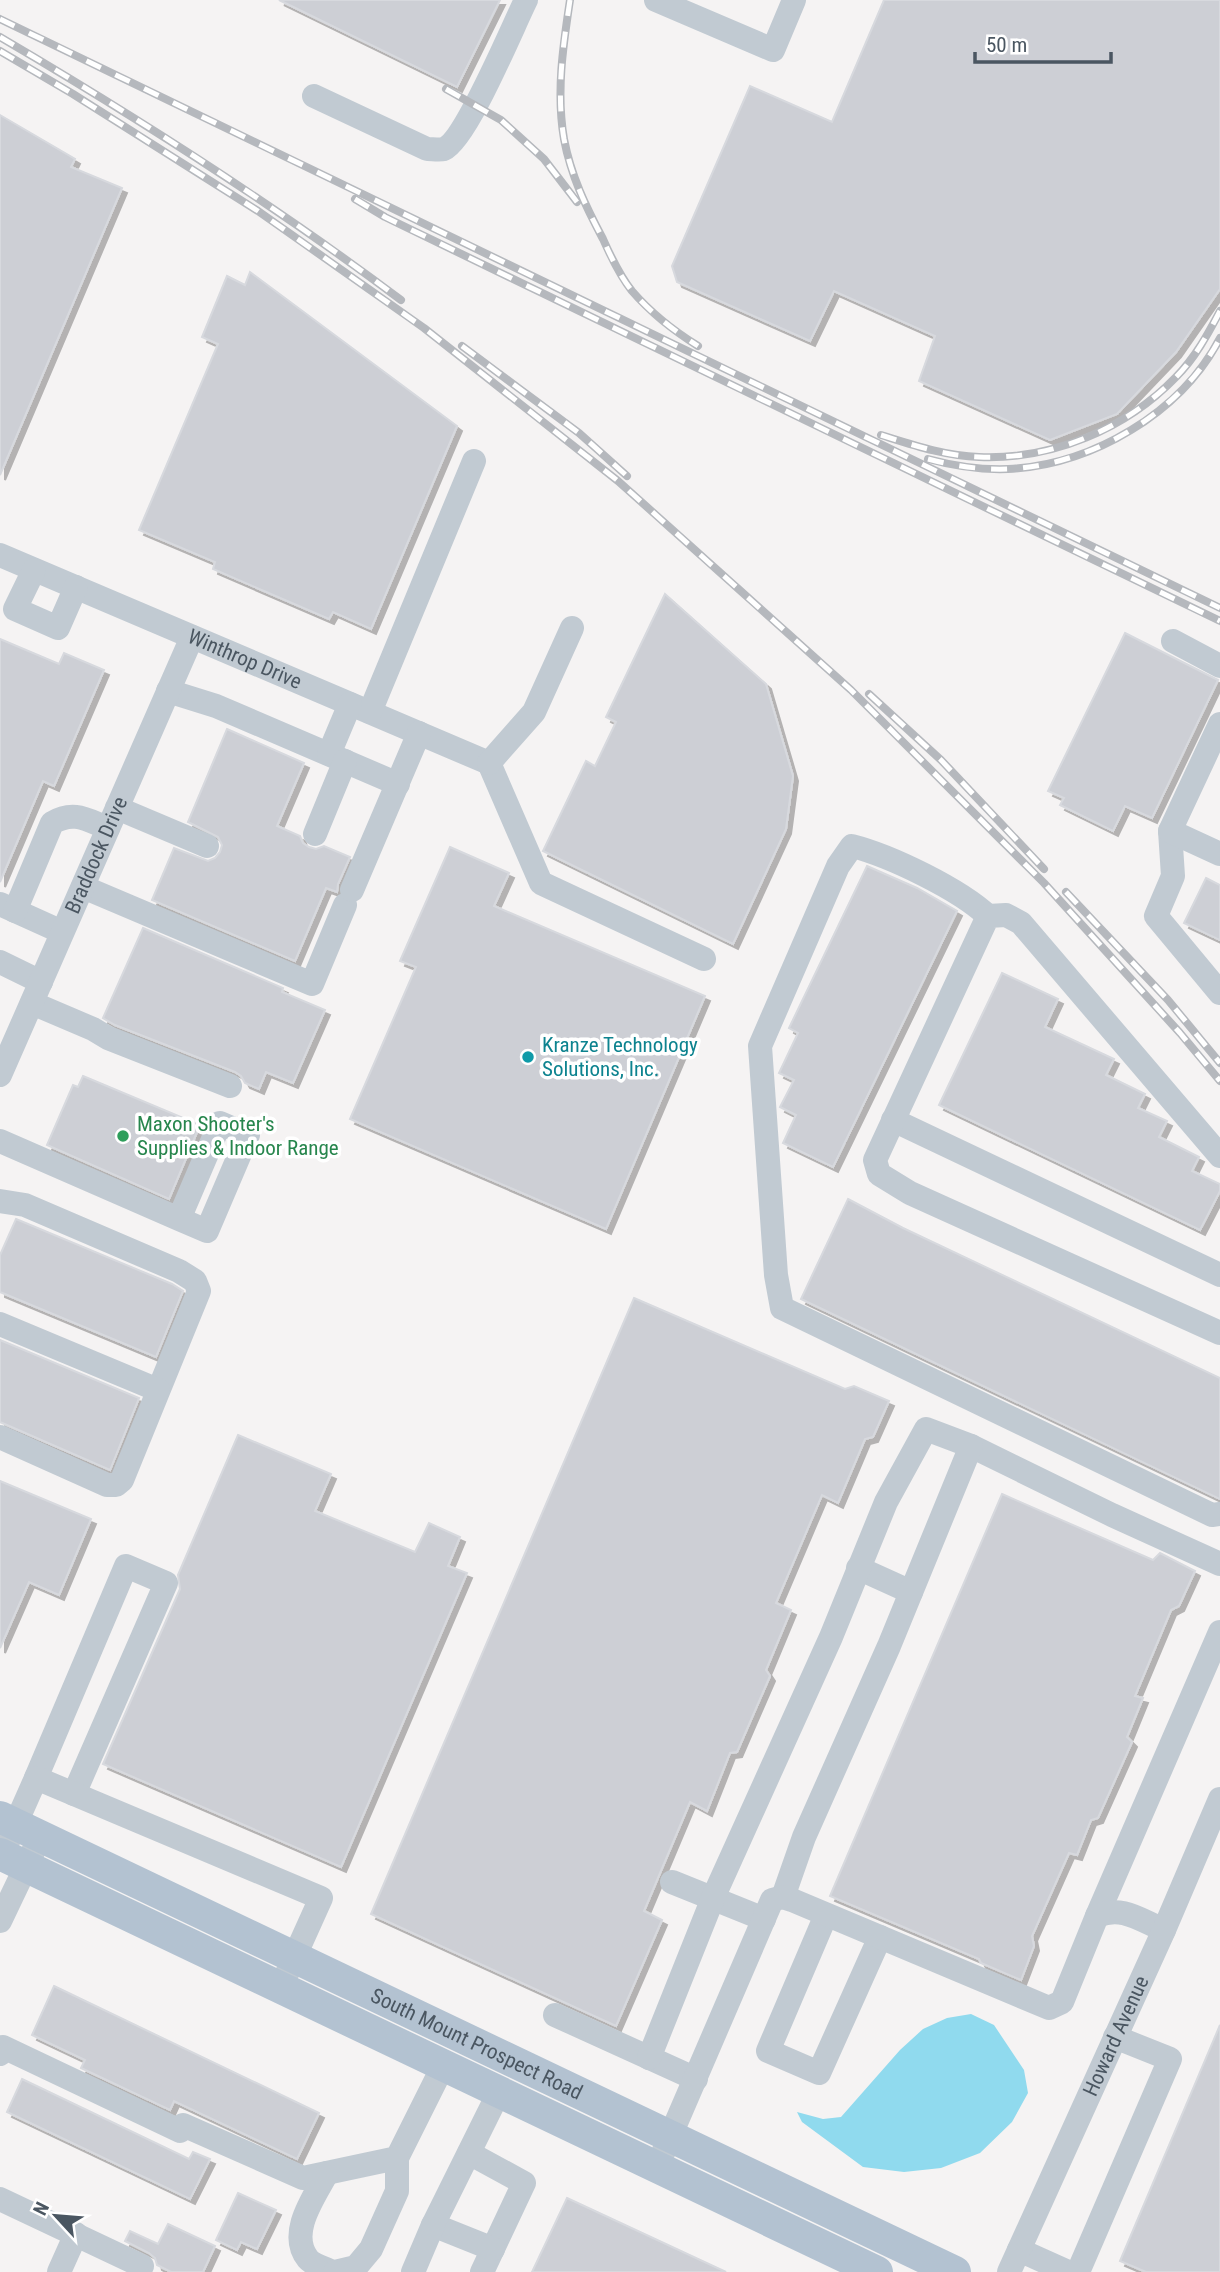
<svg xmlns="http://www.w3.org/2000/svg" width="1220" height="2272" viewBox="0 0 1220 2272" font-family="'Roboto Condensed',sans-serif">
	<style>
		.water { fill: #90daee }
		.building { fill: #cdcfd5; stroke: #d7d9de; stroke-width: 2; filter: url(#shadow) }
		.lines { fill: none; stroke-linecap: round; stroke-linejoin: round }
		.minor { stroke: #c1cad2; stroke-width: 24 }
		.major { stroke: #b3c2d1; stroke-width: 32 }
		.rail-casing { stroke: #b5b8bd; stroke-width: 8 }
		.rail { stroke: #fff; stroke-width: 5; stroke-dasharray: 16; stroke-linecap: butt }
		.culture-dot { fill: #0f9aa8; stroke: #fff; stroke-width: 2.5 }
		.leisure-dot { fill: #2e9e5b; stroke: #fff; stroke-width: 2.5 }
		.labels { text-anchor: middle; stroke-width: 7; stroke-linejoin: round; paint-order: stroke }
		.street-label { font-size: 21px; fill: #4a5661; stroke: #fff }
		.culture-label { font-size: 21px; fill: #0d838f; stroke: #fff; text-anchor: start }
		.leisure-label { font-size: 21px; fill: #27864d; stroke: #fff; text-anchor: start }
	</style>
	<defs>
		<filter id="shadow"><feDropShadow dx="5" dy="5" stdDeviation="0" flood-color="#0004"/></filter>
	</defs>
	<rect width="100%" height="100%" fill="#f5f3f3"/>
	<!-- water -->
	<polygon class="water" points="971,2014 994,2025 1024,2070 1028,2093 1012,2122 980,2153 941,2168 904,2172 863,2167 802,2122 797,2112 823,2119 841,2117 900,2050 923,2029 947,2018"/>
	<!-- building -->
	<g class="building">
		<polygon points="279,0 500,0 457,87"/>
		<polygon points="884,0 1220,0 1220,289 1176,352 1117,414 1050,440 919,381 935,336 834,291 810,341 677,282 672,266 750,86 832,122"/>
		<polygon points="0,115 75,159 71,167 122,188 0,475"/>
		<polygon points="250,272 457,426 371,629 333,612 329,619 213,569 215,562 139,530 218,344 202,337 227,276 245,285"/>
		<polygon points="665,594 766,684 793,776 786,829 733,944 543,851 586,761 595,766 616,722 606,717"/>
		<polygon points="1125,633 1218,680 1152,818 1125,806 1113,831 1060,805 1064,798 1048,791"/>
		<polygon points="0,639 59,664 64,653 104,670 54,786 43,781 0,882"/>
		<polygon points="227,729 304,763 277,826 300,836 303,843 309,847 316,849 324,846 350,857 338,884 337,892 326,888 295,961 152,900 174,848 208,861 215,858 220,852 222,845 218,837 188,822"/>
		<polygon points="450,847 509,873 494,906 705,996 606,1229 350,1119 416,967 400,961"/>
		<polygon points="867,866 917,888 957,911 833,1167 783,1143 796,1115 780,1107 794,1080 779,1073 798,1033 789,1028"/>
		<polygon points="1206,878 1220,885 1220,940 1184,923"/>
		<polygon points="143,928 283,988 282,992 325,1010 293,1083 266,1072 259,1089 245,1083 241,1076 235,1072 115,1025 103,1018"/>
		<polygon points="1002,973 1058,999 1045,1027 1114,1059 1106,1075 1145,1094 1138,1108 1167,1121 1159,1137 1199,1157 1192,1171 1220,1184 1220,1191 1200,1230 939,1105"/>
		<polygon points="83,1076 200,1125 169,1199 47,1145 73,1085 78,1087"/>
		<polygon points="848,1199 903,1228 1220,1378 1220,1499 801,1299"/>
		<polygon points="16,1219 172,1284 183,1291 156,1357 0,1292 0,1255"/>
		<polygon points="634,1298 845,1389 854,1386 889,1401 873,1437 865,1439 838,1503 822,1495 776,1603 791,1610 766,1670 770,1676 737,1752 730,1753 707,1811 690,1802 644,1911 662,1920 616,2026 371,1914"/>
		<polygon points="0,1340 139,1398 110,1470 0,1422"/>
		<polygon points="238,1435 331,1474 315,1511 415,1552 429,1523 460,1537 448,1566 467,1573 341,1867 103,1764 180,1589 178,1575"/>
		<polygon points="0,1481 91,1519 59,1595 29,1582 0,1648"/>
		<polygon points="1002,1494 1153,1560 1160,1553 1195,1571 1179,1606 1171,1610 1135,1696 1143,1698 1127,1737 1132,1742 1098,1818 1091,1820 1077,1855 1069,1853 1032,1936 1034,1946 1021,1980 981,1963 979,1959 830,1896"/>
		<polygon points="54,1986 319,2113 297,2159 174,2101 170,2110 81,2068 85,2060 32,2035"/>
		<polygon points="1220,2025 1220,2272 1146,2272 1120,2261"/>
		<polygon points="22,2079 189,2159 193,2152 210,2159 190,2199 7,2112"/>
		<polygon points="238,2193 276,2210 257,2249 241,2242 237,2250 216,2240"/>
		<polygon points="567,2198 726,2272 532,2272"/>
		<polygon points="168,2224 215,2246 203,2272 171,2272 157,2265 155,2258 149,2253 125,2241 130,2231 158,2244"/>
	</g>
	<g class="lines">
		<!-- minor -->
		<g class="minor">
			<polyline points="656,0 773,50 794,0"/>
			<path d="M 314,96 L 427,149 C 432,149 440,150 444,149 C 466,140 513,26 526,0"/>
			<path id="s1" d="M 0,555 L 489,763"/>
			<polyline points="34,570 15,609 58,628 76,587"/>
			<polyline points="1173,641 1220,666"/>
			<polyline points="168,691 216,706 398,784"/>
			<polyline points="370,712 474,461"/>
			<polyline points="1220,724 1170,831 1173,876 1156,916 1220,993"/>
			<polyline points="329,754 350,704"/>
			<polyline points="489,763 541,883 704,959"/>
			<polyline points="489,763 534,712 572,628"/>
			<polyline points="117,808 207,846"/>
			<polyline points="1170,831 1220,854"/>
			<polyline points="315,834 345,761"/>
			<polyline points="83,887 312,984 345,905"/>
			<polyline points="352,890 419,733"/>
			<polyline points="0,904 62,932"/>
			<path d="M 15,911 L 52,823 C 74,810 87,820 108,828"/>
			<path d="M 988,916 C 959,889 891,856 852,846 L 838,866 L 760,1046 L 776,1275 L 782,1308 L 1212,1515 L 1220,1514"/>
			<polyline points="0,962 41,982"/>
			<polyline points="32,1003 93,1029 108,1038 230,1086"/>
			<path id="s2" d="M 0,1075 L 192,637"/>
			<polyline points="893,1120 1220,1275"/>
			<polyline points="0,1141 179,1219 207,1231 248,1135 220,1123 179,1219"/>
			<polyline points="1220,1156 1021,923 1006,915 988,916 875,1160 879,1174 910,1193 1220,1333"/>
			<polyline points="0,1201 25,1205 179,1271 195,1281 199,1291 122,1480 116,1485 107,1485 0,1437"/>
			<polyline points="0,1324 158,1390"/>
			<polyline points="971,1446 1112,1515 1220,1564"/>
			<polyline points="858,1568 911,1592"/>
			<polyline points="36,1778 126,1566 166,1583 74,1794"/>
			<polyline points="2,1855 36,1778 321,1898 280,1989"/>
			<polyline points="672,1882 764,1919"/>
			<polyline points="826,1915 768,2051 819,2073 880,1937"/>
			<polyline points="1097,1916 1220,1632"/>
			<polyline points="0,1921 41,1835"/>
			<polyline points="555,2015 696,2079"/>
			<polyline points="0,2054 3,2047 180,2131 183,2125 303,2178 397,2158 443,2066"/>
			<polyline points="649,2058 713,1898 831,1637 886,1502 926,1429 971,1446 889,1646 804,1837 783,1897"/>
			<polyline points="469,2153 524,2183 482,2272"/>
			<path d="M 657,2167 L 772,1900 L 783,1897 L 792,1900 L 1049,2008 L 1062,2002 L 1097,1916 C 1122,1905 1140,1920 1164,1930"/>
			<path d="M 327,2173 C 315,2196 287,2233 308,2259 C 313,2265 325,2268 332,2272"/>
			<polyline points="0,2199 142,2266"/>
			<polyline points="433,2225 493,2249"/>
			<polyline points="1019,2250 1068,2272"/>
			<polyline points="59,2272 76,2234"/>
			<polyline points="335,2272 356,2267 371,2249 397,2191 397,2158"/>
			<polyline points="413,2272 433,2225 499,2092"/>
			<path id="s3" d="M 1009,2272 L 1164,1930 L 1220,1799"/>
			<polyline points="1078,2272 1170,2059 1115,2037"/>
		</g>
		<!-- major -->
		<g class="major">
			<path id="s4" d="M 0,1817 L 955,2272"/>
			<polyline points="0,1854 877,2272"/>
		</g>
		<defs>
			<g id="rail">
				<path d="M 570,0 C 563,46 556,93 564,139 C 571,176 586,207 603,239 C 611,257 620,276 632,291 C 651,313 674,331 698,346"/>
				<polyline points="0,19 1220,608"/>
				<path d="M 0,37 C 138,118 273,204 401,300"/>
				<polyline points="0,51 73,94 258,211 424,328 618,481 851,690 1044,883 1180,1033 1220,1081"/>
				<polyline points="446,89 501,120 544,159 577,202"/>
				<polyline points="355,199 385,217 1220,621"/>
				<polyline points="462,346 579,433 627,476"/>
				<path d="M 881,435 C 913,445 945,456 979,457 C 1052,460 1126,429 1176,377 C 1195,358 1208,334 1220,311"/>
				<path d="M 928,459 C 954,466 981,470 1008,469 C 1092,465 1181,413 1220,338"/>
				<polyline points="869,694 941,760 1044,869"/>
				<polyline points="1066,892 1168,1000 1220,1063"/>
			</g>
		</defs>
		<!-- rail casing -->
		<use href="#rail" class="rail-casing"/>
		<!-- rail -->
		<use href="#rail" class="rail"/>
	</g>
	<!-- markers -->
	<circle class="culture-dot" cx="528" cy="1057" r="7"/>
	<circle class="leisure-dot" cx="123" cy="1136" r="7"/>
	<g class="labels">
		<!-- street labels -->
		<g class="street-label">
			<text dy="7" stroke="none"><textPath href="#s1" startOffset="266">Winthrop Drive</textPath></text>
			<text dy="7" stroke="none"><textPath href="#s2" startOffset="240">Braddock Drive</textPath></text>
			<text dy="7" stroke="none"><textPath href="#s3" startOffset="259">Howard Avenue</textPath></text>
			<text dy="7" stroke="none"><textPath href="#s4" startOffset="528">South Mount Prospect Road</textPath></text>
		</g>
		<!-- culture labels -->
		<g class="culture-label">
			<text x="542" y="1052">Kranze Technology<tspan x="542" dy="24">Solutions, Inc.</tspan></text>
		</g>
		<!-- leisure labels -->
		<g class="leisure-label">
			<text x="137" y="1131">Maxon Shooter's<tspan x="137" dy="24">Supplies &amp; Indoor Range</tspan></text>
		</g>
	</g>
	<!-- north arrow -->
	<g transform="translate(56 2216) rotate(296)" stroke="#ffffff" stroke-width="5" paint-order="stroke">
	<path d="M0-5L12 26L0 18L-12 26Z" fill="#4a5661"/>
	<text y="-10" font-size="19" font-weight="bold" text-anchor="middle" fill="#4a5661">N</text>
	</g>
	<!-- scale -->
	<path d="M975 52v10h136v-10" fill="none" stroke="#4a5661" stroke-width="3.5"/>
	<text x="986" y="52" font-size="21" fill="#4a5661" stroke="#ffffff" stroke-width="5" paint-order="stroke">50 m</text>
</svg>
